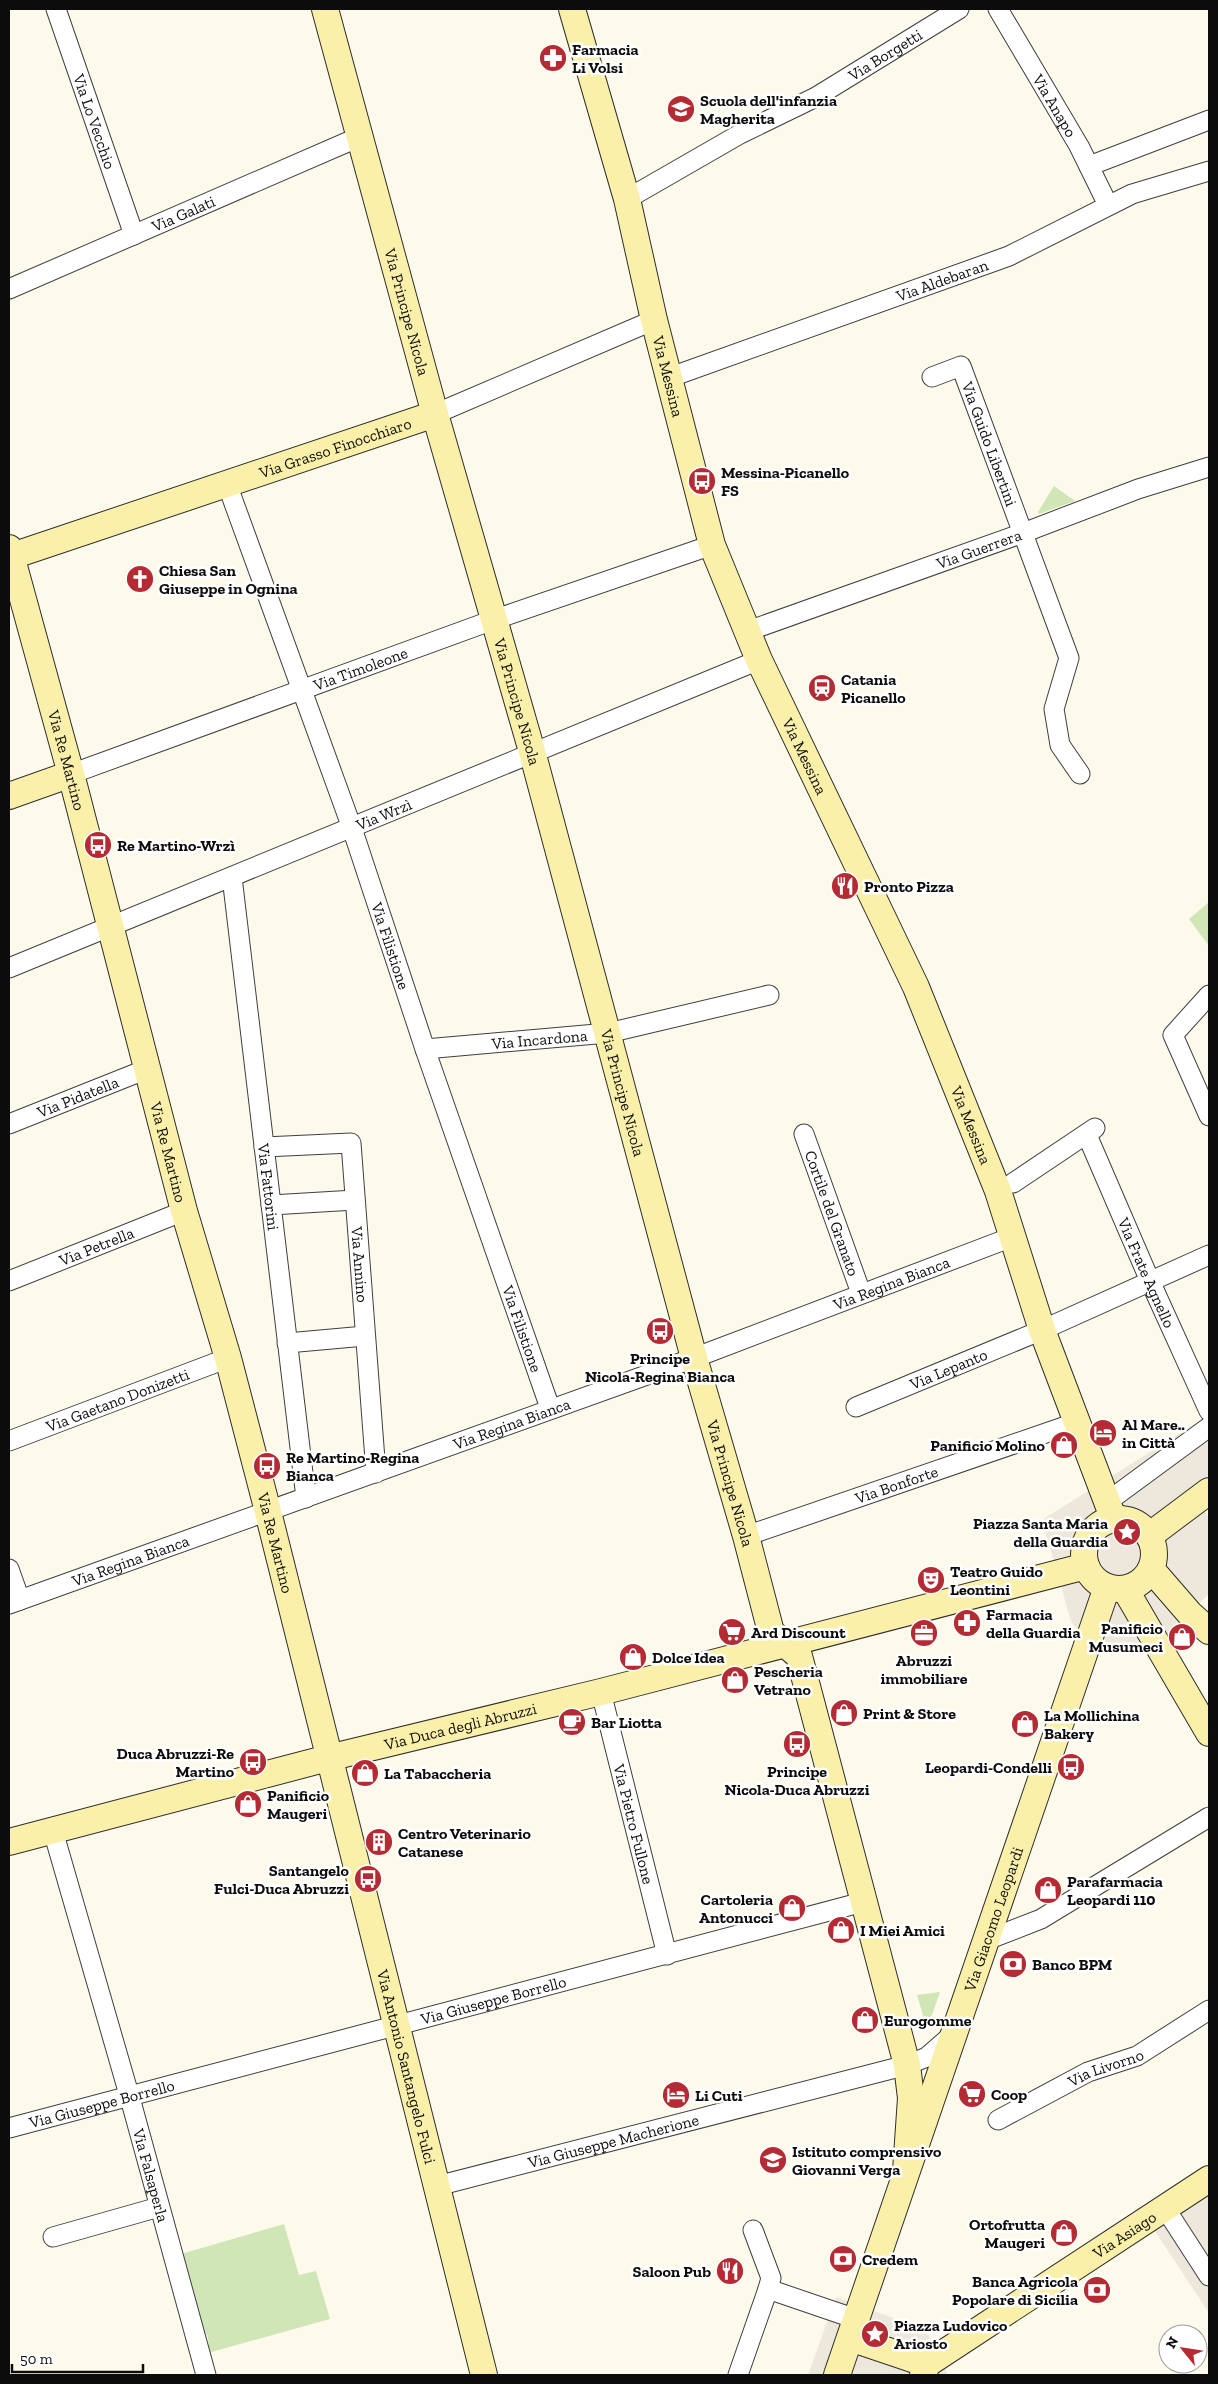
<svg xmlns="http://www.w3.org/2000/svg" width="1218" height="2384" viewBox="0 0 1218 2384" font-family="'Zilla Slab',serif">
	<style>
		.green { fill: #d1e6b7 }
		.plaza { fill: #ede8db }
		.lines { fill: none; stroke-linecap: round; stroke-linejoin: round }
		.street-casing { stroke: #3f3f3f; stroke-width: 21 }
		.secondary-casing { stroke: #2e2e2e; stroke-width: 28 }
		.street { stroke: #fff; stroke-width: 19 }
		.secondary { stroke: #fbf0a9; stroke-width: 26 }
		.labels { text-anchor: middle; stroke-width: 5; stroke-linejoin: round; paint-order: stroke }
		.poi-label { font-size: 16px; font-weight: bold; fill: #0c0c0c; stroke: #fff; text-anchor: start }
		.street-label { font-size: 16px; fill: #0c0c0c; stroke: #fff }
	</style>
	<rect width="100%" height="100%" fill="#fefaeb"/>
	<!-- green -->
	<g class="green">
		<polygon points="1054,486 1075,501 1039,514 1038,512"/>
		<polygon points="1209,902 1209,946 1189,919"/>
		<polygon points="940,1992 927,2029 917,1995"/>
		<path d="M 284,2224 L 299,2275 L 316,2271 L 330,2319 L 208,2353 C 208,2342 211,2336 201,2328 L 181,2254 Z"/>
	</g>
	<!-- plaza -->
	<g class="plaza">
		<polygon points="1209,1415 1209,1508 1205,1512 1209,1518 1209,1594 1166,1636 1143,1646 1111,1655 1088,1646 1071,1621 1042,1520"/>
		<polygon points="1209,2179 1209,2313 1147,2219"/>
		<polygon points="836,2297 926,2330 948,2375 808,2375"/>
	</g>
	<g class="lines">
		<defs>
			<g id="street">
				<path id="s1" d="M 56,9 L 134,235"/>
				<path id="s2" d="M 998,9 L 1079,146 L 1108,205"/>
				<polyline points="1089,166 1209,120"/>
				<path id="s3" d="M 627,199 L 740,134 L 816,97 L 959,9"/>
				<path id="s4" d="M 9,289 L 359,137"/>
				<path id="s5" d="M 932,377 L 961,366 L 1069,658 L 1054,709 L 1060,745 L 1080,774"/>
				<path id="s6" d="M 668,378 L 1009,256 L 1132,194 L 1209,171"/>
				<polyline points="435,414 654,320"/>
				<path id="s7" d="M 227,484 L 352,828 L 425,1049 L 550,1408"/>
				<path id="s8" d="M 748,631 L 1023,533 L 1138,489 L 1209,467"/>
				<path id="s9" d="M 71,774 L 493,620 L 712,545"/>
				<path id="s10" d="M 232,877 L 306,1498"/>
				<path id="s11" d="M 9,968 L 759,660"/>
				<polyline points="1209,995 1173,1035 1209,1116"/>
				<path id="s12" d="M 425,1049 L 608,1033 L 769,995"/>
				<path id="s13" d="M 9,1124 L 147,1069"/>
				<path id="s14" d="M 804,1134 L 861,1293"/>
				<path id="s15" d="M 1087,1135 L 1150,1281 L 1209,1411"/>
				<path id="s16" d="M 264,1147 L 351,1143 L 376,1473"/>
				<polyline points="1013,1183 1095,1128"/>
				<polyline points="271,1205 355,1200"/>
				<path id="s17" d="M 9,1281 L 184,1211"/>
				<polyline points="287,1343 365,1336"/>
				<path id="s18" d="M 856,1407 L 1042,1330 L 1209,1255"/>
				<path id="s19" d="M 9,1441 L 228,1358"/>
				<polyline points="1107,1502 1209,1427"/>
				<path id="s20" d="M 746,1536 L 1075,1423"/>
				<polyline points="9,1569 20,1600"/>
				<path id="s21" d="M 9,1604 L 694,1358 L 1012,1237"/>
				<path id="s22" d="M 601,1692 L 667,1955"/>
				<path id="s23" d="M 53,1831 L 130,2098 L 206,2375"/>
				<polyline points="987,1940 1041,1919 1209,1817"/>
				<path id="s24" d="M 998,2120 L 1088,2072 L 1137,2056 L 1209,2010"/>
				<path id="s25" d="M 9,2128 L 863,1902"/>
				<path id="s26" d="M 437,2186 L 907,2065 L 927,2057 L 952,2035"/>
				<polyline points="1165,2208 1209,2276"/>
				<polyline points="753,2230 771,2278 768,2289"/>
				<polyline points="53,2237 159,2207"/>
				<polyline points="738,2375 768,2289 856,2319"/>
			</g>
			<g id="secondary">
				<path id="s27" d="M 325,9 L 435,414 L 533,755 L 694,1358 L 746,1536 L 771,1632 L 799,1656 L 907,2065 L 911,2098 L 906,2171"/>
				<path id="s28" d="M 572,9 L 627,199 L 654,320 L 712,545 L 759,660 L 916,987 L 998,1191 L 1042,1330 L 1114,1520"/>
				<path id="s29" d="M 9,548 L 71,774 L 184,1211 L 228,1358 L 264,1496 L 484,2375"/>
				<path id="s30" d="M 9,557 L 435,414"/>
				<polyline points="9,796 71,774"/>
				<circle cx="1119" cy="1554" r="35"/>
				<polyline points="1149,1536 1209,1491"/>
				<polyline points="1151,1569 1190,1614 1209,1631"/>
				<polyline points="1125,1589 1209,1733"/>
				<path id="s31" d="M 9,1842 L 328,1758 L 601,1692 L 1086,1566"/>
				<polyline points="850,2338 927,2364 923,2375"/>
				<path id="s32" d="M 927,2364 L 1209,2179"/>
				<path id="s33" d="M 837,2375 L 1107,1587"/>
			</g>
		</defs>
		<!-- street casing -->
		<use href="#street" class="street-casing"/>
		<!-- secondary casing -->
		<use href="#secondary" class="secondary-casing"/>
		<!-- street -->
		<use href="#street" class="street"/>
		<!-- secondary -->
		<use href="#secondary" class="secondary"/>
	</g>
	<!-- icons -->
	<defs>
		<symbol id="pharmacy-disc" viewBox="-11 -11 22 22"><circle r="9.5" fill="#b52b34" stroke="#fff"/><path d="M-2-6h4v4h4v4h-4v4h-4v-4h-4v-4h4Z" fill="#fff"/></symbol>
		<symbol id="school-disc" viewBox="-11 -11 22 22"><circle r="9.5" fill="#b52b34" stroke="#fff"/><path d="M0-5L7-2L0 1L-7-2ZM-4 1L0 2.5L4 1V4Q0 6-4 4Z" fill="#fff"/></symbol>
		<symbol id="bus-disc" viewBox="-11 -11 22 22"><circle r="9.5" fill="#b52b34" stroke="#fff"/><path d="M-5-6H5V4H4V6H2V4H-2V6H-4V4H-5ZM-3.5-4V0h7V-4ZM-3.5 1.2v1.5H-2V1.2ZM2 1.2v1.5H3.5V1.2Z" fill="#fff"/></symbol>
		<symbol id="church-disc" viewBox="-11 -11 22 22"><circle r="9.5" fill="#b52b34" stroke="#fff"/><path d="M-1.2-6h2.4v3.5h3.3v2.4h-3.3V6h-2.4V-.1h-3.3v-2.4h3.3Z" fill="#fff"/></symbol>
		<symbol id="station-disc" viewBox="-11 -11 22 22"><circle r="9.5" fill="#b52b34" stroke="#fff"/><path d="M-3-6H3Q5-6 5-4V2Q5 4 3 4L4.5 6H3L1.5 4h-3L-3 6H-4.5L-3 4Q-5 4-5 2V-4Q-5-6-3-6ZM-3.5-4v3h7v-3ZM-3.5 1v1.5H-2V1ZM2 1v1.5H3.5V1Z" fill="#fff"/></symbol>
		<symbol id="restaurant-disc" viewBox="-11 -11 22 22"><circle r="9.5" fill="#b52b34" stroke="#fff"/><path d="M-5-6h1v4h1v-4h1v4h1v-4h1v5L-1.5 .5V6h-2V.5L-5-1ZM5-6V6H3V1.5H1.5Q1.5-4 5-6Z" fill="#fff"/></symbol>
		<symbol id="hotel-disc" viewBox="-11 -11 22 22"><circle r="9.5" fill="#b52b34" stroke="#fff"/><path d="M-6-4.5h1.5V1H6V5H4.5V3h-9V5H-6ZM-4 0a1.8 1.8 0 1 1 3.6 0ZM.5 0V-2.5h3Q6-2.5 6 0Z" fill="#fff"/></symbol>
		<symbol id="shop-disc" viewBox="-11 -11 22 22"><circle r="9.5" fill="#b52b34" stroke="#fff"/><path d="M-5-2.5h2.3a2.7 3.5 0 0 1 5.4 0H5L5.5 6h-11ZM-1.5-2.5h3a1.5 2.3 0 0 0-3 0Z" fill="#fff"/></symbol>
		<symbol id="sight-disc" viewBox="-11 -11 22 22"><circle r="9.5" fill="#b52b34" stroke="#fff"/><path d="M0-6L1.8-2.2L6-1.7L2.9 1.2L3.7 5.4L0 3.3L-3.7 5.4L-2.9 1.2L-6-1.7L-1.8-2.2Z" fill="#fff"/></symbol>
		<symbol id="theatre-disc" viewBox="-11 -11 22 22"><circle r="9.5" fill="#b52b34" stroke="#fff"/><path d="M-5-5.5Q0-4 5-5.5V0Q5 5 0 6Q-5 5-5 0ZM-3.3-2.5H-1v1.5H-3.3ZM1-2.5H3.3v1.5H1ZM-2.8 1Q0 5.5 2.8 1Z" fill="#fff"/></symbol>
		<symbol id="supermarket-disc" viewBox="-11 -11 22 22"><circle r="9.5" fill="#b52b34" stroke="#fff"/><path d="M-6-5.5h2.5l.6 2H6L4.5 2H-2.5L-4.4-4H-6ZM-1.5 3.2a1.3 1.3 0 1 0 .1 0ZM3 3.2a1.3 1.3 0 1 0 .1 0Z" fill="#fff"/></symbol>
		<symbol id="office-disc" viewBox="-11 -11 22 22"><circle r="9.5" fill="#b52b34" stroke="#fff"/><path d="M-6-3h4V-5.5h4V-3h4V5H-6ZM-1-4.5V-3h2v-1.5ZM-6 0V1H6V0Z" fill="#fff"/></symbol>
		<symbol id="cafe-disc" viewBox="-11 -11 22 22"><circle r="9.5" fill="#b52b34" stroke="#fff"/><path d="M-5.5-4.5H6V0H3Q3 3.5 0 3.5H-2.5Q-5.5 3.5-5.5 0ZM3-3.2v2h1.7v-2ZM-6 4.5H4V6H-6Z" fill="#fff"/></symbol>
		<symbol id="building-disc" viewBox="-11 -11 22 22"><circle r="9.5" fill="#b52b34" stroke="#fff"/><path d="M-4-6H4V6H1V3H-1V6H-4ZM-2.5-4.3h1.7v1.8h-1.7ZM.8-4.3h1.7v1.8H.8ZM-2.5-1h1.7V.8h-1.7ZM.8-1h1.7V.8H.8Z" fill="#fff"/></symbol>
		<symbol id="bank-disc" viewBox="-11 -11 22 22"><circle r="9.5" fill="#b52b34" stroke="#fff"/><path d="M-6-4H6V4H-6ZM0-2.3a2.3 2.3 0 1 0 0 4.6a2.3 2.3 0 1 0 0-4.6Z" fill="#fff"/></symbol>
	</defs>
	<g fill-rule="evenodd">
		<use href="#pharmacy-disc" x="537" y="42" width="32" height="32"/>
		<use href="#school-disc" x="665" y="93" width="32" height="32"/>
		<use href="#bus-disc" x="686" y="465" width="32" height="32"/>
		<use href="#church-disc" x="124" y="563" width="32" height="32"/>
		<use href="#station-disc" x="806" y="672" width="32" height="32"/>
		<use href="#bus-disc" x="82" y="829" width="32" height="32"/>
		<use href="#restaurant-disc" x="829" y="870" width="32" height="32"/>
		<use href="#bus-disc" x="644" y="1315" width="32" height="32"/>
		<use href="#hotel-disc" x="1087" y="1417" width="32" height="32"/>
		<use href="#shop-disc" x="1048" y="1429" width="32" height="32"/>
		<use href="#bus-disc" x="251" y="1450" width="32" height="32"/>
		<use href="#sight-disc" x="1111" y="1516" width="32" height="32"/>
		<use href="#theatre-disc" x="915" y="1564" width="32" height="32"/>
		<use href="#pharmacy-disc" x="951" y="1607" width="32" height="32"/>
		<use href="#supermarket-disc" x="716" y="1616" width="32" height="32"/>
		<use href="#office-disc" x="908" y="1617" width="32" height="32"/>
		<use href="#shop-disc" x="1166" y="1621" width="32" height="32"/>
		<use href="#shop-disc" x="617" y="1641" width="32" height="32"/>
		<use href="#shop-disc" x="719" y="1664" width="32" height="32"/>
		<use href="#shop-disc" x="828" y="1697" width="32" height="32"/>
		<use href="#cafe-disc" x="556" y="1706" width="32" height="32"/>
		<use href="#shop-disc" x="1009" y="1708" width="32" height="32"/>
		<use href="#bus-disc" x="781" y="1728" width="32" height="32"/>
		<use href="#bus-disc" x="237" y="1746" width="32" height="32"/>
		<use href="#bus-disc" x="1055" y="1751" width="32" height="32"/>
		<use href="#shop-disc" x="349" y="1757" width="32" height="32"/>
		<use href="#shop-disc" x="232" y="1788" width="32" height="32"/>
		<use href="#building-disc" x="363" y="1826" width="32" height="32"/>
		<use href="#bus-disc" x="352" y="1863" width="32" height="32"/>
		<use href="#shop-disc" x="1032" y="1874" width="32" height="32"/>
		<use href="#shop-disc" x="776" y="1892" width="32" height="32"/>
		<use href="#shop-disc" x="825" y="1914" width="32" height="32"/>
		<use href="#bank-disc" x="997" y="1948" width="32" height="32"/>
		<use href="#shop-disc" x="849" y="2004" width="32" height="32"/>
		<use href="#supermarket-disc" x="956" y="2078" width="32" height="32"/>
		<use href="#hotel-disc" x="660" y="2079" width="32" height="32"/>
		<use href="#school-disc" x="757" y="2144" width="32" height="32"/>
		<use href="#shop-disc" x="1048" y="2217" width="32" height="32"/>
		<use href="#bank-disc" x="827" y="2243" width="32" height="32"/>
		<use href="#restaurant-disc" x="714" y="2255" width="32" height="32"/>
		<use href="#bank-disc" x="1081" y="2274" width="32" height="32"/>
		<use href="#sight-disc" x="859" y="2318" width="32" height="32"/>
	</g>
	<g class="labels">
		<!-- poi labels -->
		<g class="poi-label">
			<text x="572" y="55">Farmacia<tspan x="572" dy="18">Li Volsi</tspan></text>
			<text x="700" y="106">Scuola dell'infanzia<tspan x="700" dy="18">Magherita</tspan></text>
			<text x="721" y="478">Messina-Picanello<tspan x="721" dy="18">FS</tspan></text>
			<text x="159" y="576">Chiesa San<tspan x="159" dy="18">Giuseppe in Ognina</tspan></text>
			<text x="841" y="685">Catania<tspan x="841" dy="18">Picanello</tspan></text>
			<text x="117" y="851">Re Martino-Wrzì</text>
			<text x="864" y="892">Pronto Pizza</text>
			<text x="660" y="1364" text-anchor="middle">Principe<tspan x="660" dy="18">Nicola-Regina Bianca</tspan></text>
			<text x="1122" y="1430">Al Mare..<tspan x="1122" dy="18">in Città</tspan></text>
			<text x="1045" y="1451" text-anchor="end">Panificio Molino</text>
			<text x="286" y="1463">Re Martino-Regina<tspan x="286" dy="18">Bianca</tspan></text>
			<text x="1108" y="1529" text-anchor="end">Piazza Santa Maria<tspan x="1108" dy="18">della Guardia</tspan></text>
			<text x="950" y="1577">Teatro Guido<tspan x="950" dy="18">Leontini</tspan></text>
			<text x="986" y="1620">Farmacia<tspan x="986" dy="18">della Guardia</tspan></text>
			<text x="1163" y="1634" text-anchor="end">Panificio<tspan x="1163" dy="18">Musumeci</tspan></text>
			<text x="751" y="1638">Ard Discount</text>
			<text x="652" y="1663">Dolce Idea</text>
			<text x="924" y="1666" text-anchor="middle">Abruzzi<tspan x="924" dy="18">immobiliare</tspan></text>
			<text x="754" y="1677">Pescheria<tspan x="754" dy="18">Vetrano</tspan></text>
			<text x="863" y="1719">Print &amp; Store</text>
			<text x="1044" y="1721">La Mollichina<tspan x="1044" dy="18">Bakery</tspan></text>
			<text x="591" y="1728">Bar Liotta</text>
			<text x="234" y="1759" text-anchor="end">Duca Abruzzi-Re<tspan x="234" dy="18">Martino</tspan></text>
			<text x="1052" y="1773" text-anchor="end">Leopardi-Condelli</text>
			<text x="797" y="1777" text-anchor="middle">Principe<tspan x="797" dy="18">Nicola-Duca Abruzzi</tspan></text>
			<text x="384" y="1779">La Tabaccheria</text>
			<text x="267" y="1801">Panificio<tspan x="267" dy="18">Maugeri</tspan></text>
			<text x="398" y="1839">Centro Veterinario<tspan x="398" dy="18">Catanese</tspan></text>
			<text x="349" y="1876" text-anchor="end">Santangelo<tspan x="349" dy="18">Fulci-Duca Abruzzi</tspan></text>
			<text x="1067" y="1887">Parafarmacia<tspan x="1067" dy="18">Leopardi 110</tspan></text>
			<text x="773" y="1905" text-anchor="end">Cartoleria<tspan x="773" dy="18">Antonucci</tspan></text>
			<text x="860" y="1936">I Miei Amici</text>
			<text x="1032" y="1970">Banco BPM</text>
			<text x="884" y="2026">Eurogomme</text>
			<text x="991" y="2100">Coop</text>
			<text x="695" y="2101">Li Cuti</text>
			<text x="792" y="2157">Istituto comprensivo<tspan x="792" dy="18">Giovanni Verga</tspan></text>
			<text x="1045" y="2230" text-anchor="end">Ortofrutta<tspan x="1045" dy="18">Maugeri</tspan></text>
			<text x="862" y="2265">Credem</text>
			<text x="711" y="2277" text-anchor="end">Saloon Pub</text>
			<text x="1078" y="2287" text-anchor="end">Banca Agricola<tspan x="1078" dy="18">Popolare di Sicilia</tspan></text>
			<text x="894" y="2331">Piazza Ludovico<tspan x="894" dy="18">Ariosto</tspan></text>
		</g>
		<!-- street labels -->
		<g class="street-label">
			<text dy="6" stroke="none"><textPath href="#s3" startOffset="296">Via Borgetti</textPath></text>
			<text dy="6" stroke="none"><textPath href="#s2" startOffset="112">Via Anapo</textPath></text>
			<text dy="6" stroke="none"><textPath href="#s1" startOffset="119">Via Lo Vecchio</textPath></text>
			<text dy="6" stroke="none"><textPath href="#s4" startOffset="190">Via Galati</textPath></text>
			<text dy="6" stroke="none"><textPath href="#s6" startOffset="291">Via Aldebaran</textPath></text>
			<text dy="6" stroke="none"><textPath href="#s27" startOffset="314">Via Principe Nicola</textPath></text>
			<text dy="6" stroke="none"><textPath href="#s28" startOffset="380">Via Messina</textPath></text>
			<text dy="6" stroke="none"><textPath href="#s5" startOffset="114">Via Guido Libertini</textPath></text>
			<text dy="6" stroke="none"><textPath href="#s30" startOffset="344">Via Grasso Finocchiaro</textPath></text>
			<text dy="6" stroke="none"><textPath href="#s8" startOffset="245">Via Guerrera</textPath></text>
			<text dy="6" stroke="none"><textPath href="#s9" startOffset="308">Via Timoleone</textPath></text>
			<text dy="6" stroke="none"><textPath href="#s27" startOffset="719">Via Principe Nicola</textPath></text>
			<text dy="6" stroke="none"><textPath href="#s28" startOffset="785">Via Messina</textPath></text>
			<text dy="6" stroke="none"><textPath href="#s29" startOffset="220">Via Re Martino</textPath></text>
			<text dy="6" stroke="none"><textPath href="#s11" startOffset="405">Via Wrzì</textPath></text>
			<text dy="6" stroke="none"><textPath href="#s7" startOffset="490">Via Filistione</textPath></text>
			<text dy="6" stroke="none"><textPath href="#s12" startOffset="115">Via Incardona</textPath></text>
			<text dy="6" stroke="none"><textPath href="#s27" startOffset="1124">Via Principe Nicola</textPath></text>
			<text dy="6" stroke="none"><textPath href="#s13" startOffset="74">Via Pidatella</textPath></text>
			<text dy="6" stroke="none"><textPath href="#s28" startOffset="1190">Via Messina</textPath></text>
			<text dy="6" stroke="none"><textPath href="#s29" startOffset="625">Via Re Martino</textPath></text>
			<text dy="6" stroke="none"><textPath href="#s10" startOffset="312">Via Fattorini</textPath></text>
			<text dy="6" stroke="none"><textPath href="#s14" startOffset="84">Cortile del Granato</textPath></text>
			<text dy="6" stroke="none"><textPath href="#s17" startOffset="94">Via Petrella</textPath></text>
			<text dy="6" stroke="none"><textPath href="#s16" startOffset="209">Via Annino</textPath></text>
			<text dy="6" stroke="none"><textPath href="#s15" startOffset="150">Via Frate Agnello</textPath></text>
			<text dy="6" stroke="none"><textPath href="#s21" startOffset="939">Via Regina Bianca</textPath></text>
			<text dy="6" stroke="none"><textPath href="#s7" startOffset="895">Via Filistione</textPath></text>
			<text dy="6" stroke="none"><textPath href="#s18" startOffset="100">Via Lepanto</textPath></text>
			<text dy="6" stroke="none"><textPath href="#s19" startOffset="116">Via Gaetano Donizetti</textPath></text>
			<text dy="6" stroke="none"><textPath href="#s21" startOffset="534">Via Regina Bianca</textPath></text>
			<text dy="6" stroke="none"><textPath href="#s27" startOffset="1529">Via Principe Nicola</textPath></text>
			<text dy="6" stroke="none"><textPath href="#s20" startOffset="159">Via Bonforte</textPath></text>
			<text dy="6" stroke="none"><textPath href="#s29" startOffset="1030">Via Re Martino</textPath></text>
			<text dy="6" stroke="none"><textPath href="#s21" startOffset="129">Via Regina Bianca</textPath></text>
			<text dy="6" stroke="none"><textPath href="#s31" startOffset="466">Via Duca degli Abruzzi</textPath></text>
			<text dy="6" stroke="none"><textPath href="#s22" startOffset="136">Via Pietro Fullone</textPath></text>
			<text dy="6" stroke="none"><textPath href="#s33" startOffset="482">Via Giacomo Leopardi</textPath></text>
			<text dy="6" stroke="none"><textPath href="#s25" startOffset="501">Via Giuseppe Borrello</textPath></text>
			<text dy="6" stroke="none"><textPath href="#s29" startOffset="1570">Via Antonio Santangelo Fulci</textPath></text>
			<text dy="6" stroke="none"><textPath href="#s24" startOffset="120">Via Livorno</textPath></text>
			<text dy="6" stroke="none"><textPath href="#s25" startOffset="96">Via Giuseppe Borrello</textPath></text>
			<text dy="6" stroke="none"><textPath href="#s26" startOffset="182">Via Giuseppe Macherione</textPath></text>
			<text dy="6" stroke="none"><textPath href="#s23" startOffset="358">Via Falsaperla</textPath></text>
			<text dy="6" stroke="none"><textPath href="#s32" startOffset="236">Via Asiago</textPath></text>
		</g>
	</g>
	<!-- border -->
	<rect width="1218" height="2384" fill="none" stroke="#0c0c0c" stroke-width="20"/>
	<!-- north arrow -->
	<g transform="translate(1183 2349) rotate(300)"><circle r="24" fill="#ffffff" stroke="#9e9e9e"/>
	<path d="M0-4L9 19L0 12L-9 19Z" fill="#b52b34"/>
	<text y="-8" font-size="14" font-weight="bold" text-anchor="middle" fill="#0c0c0c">N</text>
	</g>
	<!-- scale -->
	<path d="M12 2364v8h131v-8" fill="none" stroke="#0c0c0c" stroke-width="2.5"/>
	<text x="20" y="2364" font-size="15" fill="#0c0c0c" stroke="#ffffff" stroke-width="4" paint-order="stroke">50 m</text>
</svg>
